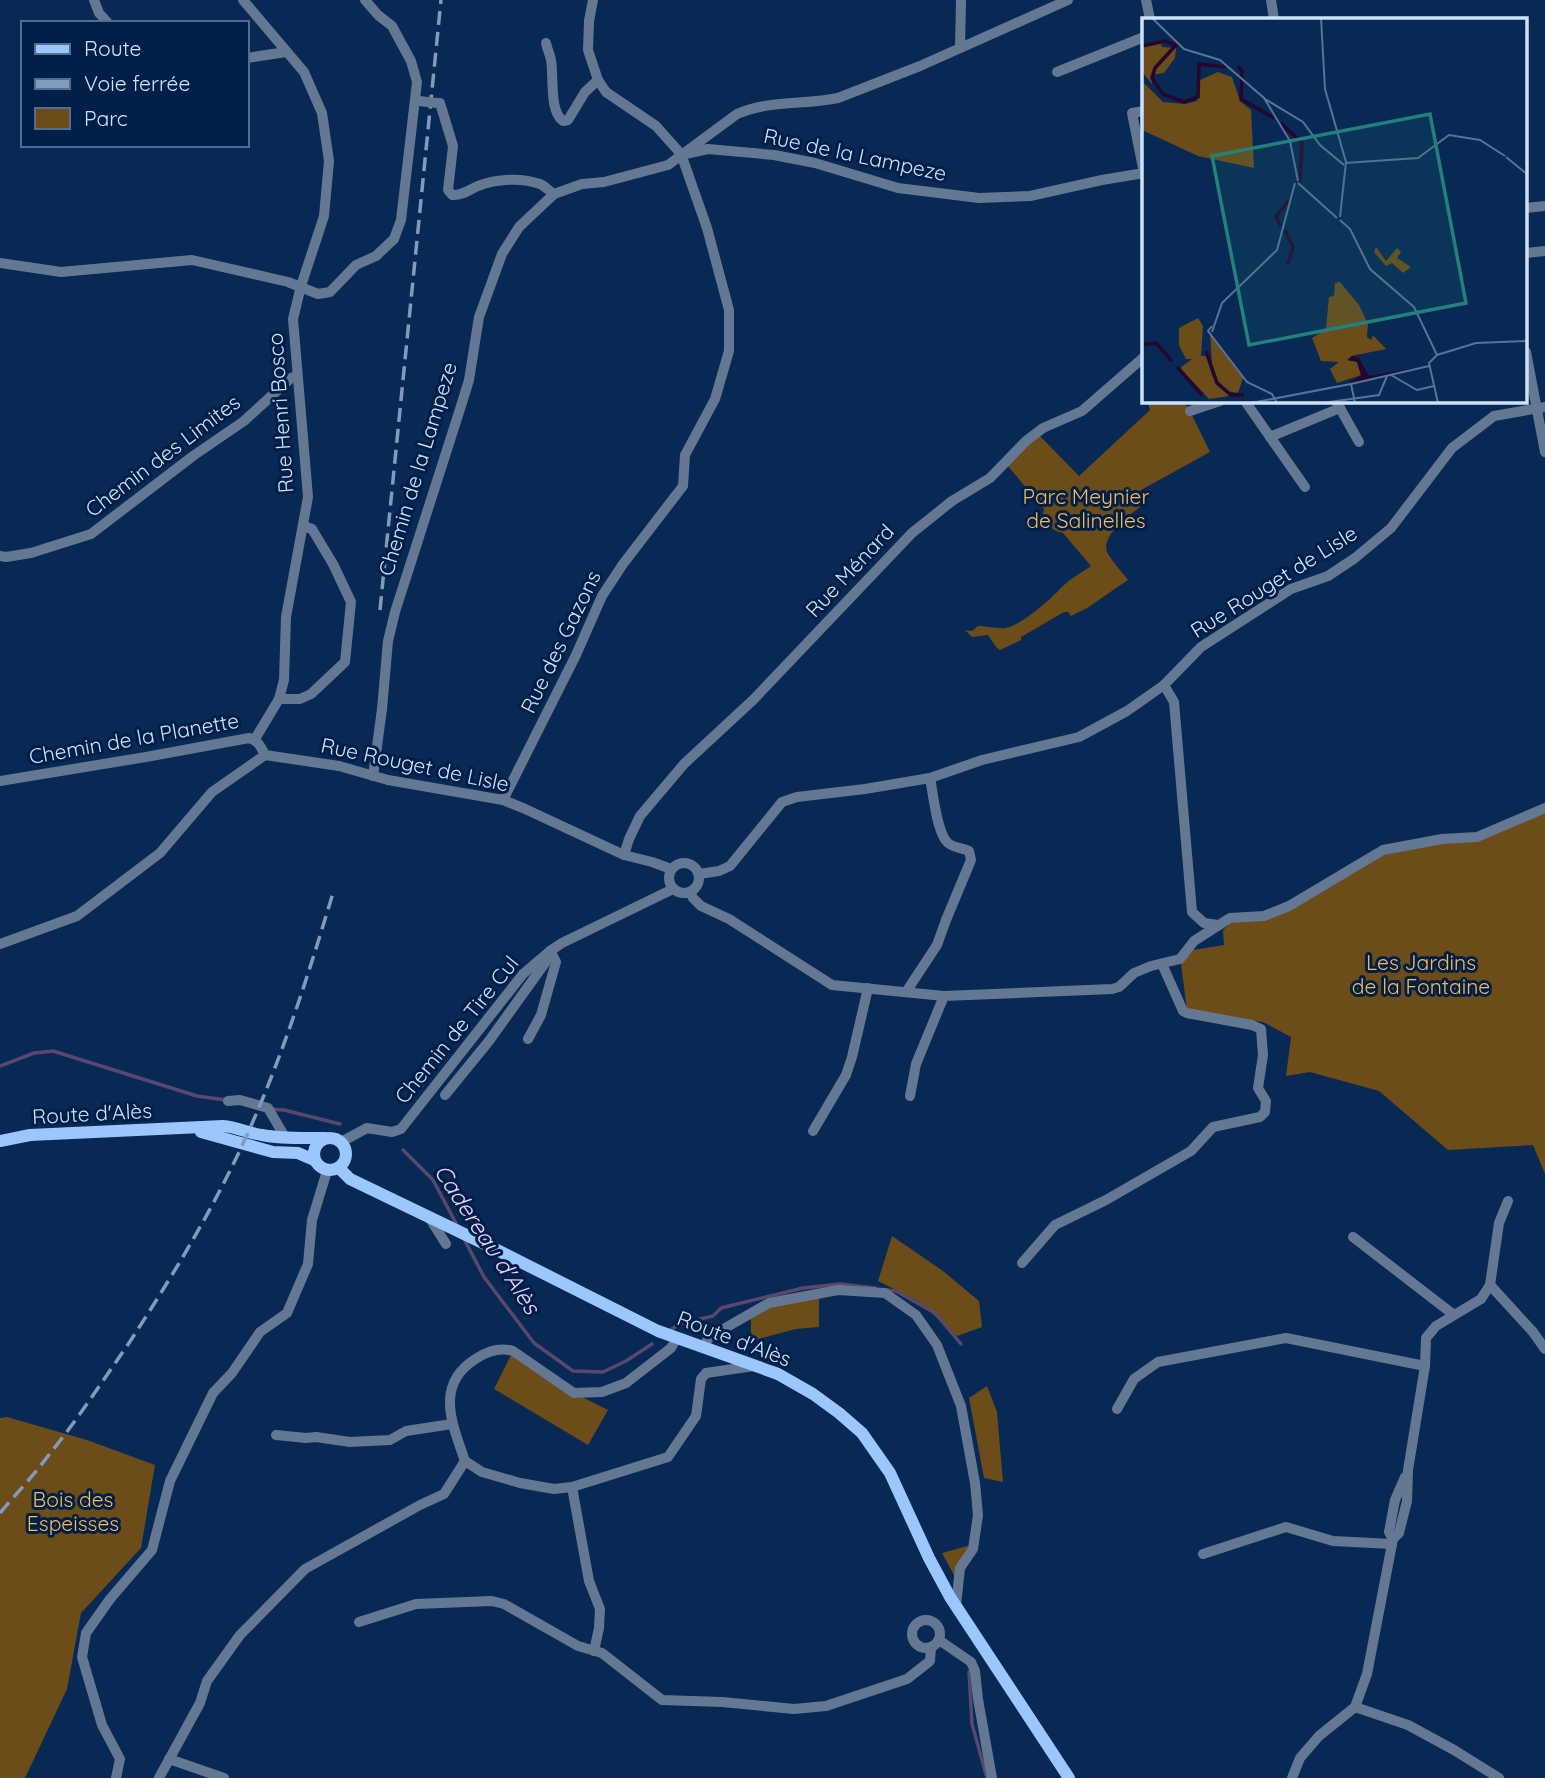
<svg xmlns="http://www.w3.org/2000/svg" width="1545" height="1778" viewBox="0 0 1545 1778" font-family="Quicksand,sans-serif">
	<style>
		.green { fill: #6c4c18 }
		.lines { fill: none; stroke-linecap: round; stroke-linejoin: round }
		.stream { stroke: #58486e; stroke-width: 3.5 }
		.minor { stroke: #647893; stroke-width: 10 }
		.major { stroke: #9cc6fe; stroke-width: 12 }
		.rail { stroke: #829bbc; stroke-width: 3.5; stroke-dasharray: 14 7; stroke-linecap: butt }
		.minor-bridge { stroke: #647893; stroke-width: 10 }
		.labels { text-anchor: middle; stroke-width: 6; stroke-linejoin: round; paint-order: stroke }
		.street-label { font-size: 21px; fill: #cee2fd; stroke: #001f48 }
		.park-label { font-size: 21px; fill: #f9ba54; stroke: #001f48 }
		.water-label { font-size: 23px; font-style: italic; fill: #f0d0fd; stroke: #001f48 }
		.inset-river { fill: none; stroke: #260631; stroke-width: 3.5 }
		.inset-road { fill: none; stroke: #577398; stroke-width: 2 }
		.view { fill: #22817c; fill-opacity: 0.15; stroke: #22817c; stroke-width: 3.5 }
		.inset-edge { fill: none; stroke: #cee2fd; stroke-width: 3.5 }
	</style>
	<rect width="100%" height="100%" fill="#072954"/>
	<!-- green -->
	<g class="green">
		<path d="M 1147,401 L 1183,401 L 1190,411 L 1210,452 L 1141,490 L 1135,498 L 1140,507 C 1129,516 1101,535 1107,552 C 1110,559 1123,573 1128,580 L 1087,608 L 1071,616 L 1068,612 L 1064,612 L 1021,637 L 1021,640 L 1000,650 L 996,647 L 988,635 L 972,637 L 965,630 L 972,631 L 978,626 C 987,626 997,629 1006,628 C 1021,625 1050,600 1060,589 C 1068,580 1081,573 1091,566 L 1063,533 C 1051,531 1049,525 1043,515 L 1044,509 L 1007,465 L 1039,435 L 1079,476 L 1150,410 Z"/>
		<polygon points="1545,812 1545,1174 1533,1145 1448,1150 1379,1091 1310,1072 1286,1076 1291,1037 1263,1022 1187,1010 1181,964 1193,950 1224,945 1223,930 1232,922 1264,919 1375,859 1392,852 1435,844 1478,839"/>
		<polygon points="892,1236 943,1271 979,1301 982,1327 957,1336 918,1301 878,1281"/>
		<polygon points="819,1298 819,1327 796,1329 751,1341 751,1314 792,1300"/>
		<polygon points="513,1351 574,1393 608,1410 588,1445 494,1389"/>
		<polygon points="987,1386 997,1412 1003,1482 984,1478 969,1398"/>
		<polygon points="7,1417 87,1440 155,1465 141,1548 81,1613 67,1689 25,1778 0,1778 0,1418"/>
		<polygon points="971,1545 970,1549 955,1569 956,1579 942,1553"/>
	</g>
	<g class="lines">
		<!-- stream -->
		<g class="stream">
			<polyline points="0,1066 34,1053 53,1051 197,1096 226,1100"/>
			<polyline points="271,1109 284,1110 340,1124"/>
			<polyline points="403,1150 433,1180 458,1227"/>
			<polyline points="463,1237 484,1277 534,1343 573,1371 603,1372 626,1361 652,1344"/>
			<polyline points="886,1290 896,1291 935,1313 961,1344"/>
			<polyline points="668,1332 679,1324 713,1316 721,1308 803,1288 840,1284 875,1288"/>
			<polyline points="969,1672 972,1724 987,1778"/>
		</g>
		<!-- minor -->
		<g class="minor">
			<polyline points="94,0 99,13 108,23"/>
			<polyline points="243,0 304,72 322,113 329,161 324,216 301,286 293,319 308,497 286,617 284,680 279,699 255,739"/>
			<polyline points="1146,0 1150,19"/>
			<polyline points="1271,0 1274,19"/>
			<path d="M 546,43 C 547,49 550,54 551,60 C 554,77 549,111 563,121 L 568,120 L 585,92 L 598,80"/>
			<polyline points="960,48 961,0"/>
			<polyline points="247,58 286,52"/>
			<polyline points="1057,72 1144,37"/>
			<path d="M 437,103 L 440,103 L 453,146 L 448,190 L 452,195 C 461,196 469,190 478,186 C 496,179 521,177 540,184 C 545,186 549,191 554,194 L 582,184 L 604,182 L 668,165 L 737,114 C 768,100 805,105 838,98 L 920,66 L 1068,0"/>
			<polyline points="685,154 708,149 774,155 815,163 898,188 979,198 1030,196 1102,180 1144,173"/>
			<polyline points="1144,173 1132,113 1144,111"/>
			<polyline points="1526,208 1545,206"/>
			<polyline points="1526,253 1545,251"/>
			<polyline points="0,263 61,272 192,260 288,282 318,294 330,292 356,265 376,256 394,239 401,220 417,82 411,61 392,26 378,15 365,0"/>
			<polyline points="1526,352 1545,452"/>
			<polyline points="1245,401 1305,487"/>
			<polyline points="1336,401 1359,442"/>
			<polyline points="1190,411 1220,401"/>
			<polyline points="1270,437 1340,408"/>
			<polyline points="0,556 6,557 31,553 91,534 193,456 244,421 291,378 297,376"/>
			<polyline points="1164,685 1174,702 1192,912 1204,923 1218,925"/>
			<polyline points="279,699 300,699 311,694 345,662 351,602 333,564 312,529 304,526"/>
			<polyline points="265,755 339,766"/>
			<polyline points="373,776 382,709 388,641 395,612 461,406 469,380 479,317 502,254 519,227 554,194"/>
			<polyline points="388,780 503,800 523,808 624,855 652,862 671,869"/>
			<path d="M 0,781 L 146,757 L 249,738 C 258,740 261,747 265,755"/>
			<polyline points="503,800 576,655 602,596 623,564 683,486 685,455 715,399 729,351 729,310 707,228 681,154 656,126 606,92 598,80 588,50 589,21 593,0"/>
			<polyline points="624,855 629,839 640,816 684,764 753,700 912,533 952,501 990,478 1026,441 1043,428 1082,411 1144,357"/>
			<circle cx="684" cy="878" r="15"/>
			<polyline points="699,874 719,871 730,866 782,802 797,797 865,789 930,778 982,760 1079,737 1127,711 1164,685 1201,647 1291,589 1328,576 1355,558 1391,528 1452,448 1494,416 1545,407"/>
			<polyline points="690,892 693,898 701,906 729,919 832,985 944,996 1112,989 1119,987 1134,973 1151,966 1180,959 1194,941 1230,918 1264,916 1289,906 1383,850 1442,839 1477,837 1545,808"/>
			<polyline points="0,944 77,916 160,853 212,792 265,755"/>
			<path d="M 906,992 L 937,945 L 946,920 L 971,860 L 969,851 C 963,848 954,848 948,843 C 937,834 933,793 930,778"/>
			<polyline points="528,1039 541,1015 556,962 550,951"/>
			<polyline points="445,1095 489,1041 545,963 548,955"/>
			<polyline points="910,1096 916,1064 944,996"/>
			<polyline points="228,1101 240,1100 268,1108 285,1137"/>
			<polyline points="813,1131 846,1075 852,1057 868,988"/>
			<polyline points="341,1142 367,1128 392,1132 401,1129 523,974 550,951 562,943 673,889"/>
			<polyline points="429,1217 446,1244"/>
			<polyline points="1353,1237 1454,1315"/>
			<polyline points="1022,1263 1055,1225 1106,1200 1191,1151 1213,1127 1260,1117 1265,1112 1266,1101 1258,1088 1263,1055 1261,1029 1252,1025 1187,1013 1183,1011 1162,964"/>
			<polyline points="1490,1285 1533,1332 1545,1349"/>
			<polyline points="703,1347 708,1339 713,1335 769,1303 838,1290 885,1293 916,1315 937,1345 961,1406 975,1483 978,1515 973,1549 960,1568 956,1606"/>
			<polyline points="1117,1409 1134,1379 1158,1362 1286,1338 1425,1366"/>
			<polyline points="276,1435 306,1438 316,1437 350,1442 390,1440 406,1431 452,1424"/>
			<path d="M 465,1461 C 452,1423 434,1384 477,1358 C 488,1351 500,1347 513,1351 L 574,1393 L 602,1392 L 626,1383 L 671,1348 L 677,1338"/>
			<polyline points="572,1487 589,1581 600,1609 599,1628 594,1651"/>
			<polyline points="1393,1539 1389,1532 1395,1500 1405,1477"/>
			<polyline points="1203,1554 1286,1527 1333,1541 1392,1544"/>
			<circle cx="926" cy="1634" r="14"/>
			<polyline points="359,1622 416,1604 492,1601 504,1604 578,1646 602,1653 662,1700 722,1702 794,1709 826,1706 907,1679 930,1661 931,1647"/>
			<polyline points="939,1640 971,1662 975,1671 978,1699 992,1778"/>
			<polyline points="1355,1707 1408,1725 1454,1750 1499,1778"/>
			<polyline points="169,1759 224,1778"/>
			<polyline points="116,1778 120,1759 102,1725 82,1657 86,1633 110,1599 152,1550 170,1481 213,1393 232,1373 260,1332 287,1313 308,1264 312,1220 327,1171"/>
			<polyline points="159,1778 200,1703 207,1681 240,1635 305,1569 420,1505 444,1494 465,1461 482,1472 520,1483 554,1489 572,1487 668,1457 696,1416 701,1379 706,1373 754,1366"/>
			<polyline points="1292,1778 1300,1758 1319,1736 1355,1707 1367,1674 1393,1539 1399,1533 1407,1501 1408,1470 1425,1366 1426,1338 1436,1326 1481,1299 1490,1285 1499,1223 1508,1201"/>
		</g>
		<!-- major -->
		<g class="major">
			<polyline points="201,1132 273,1152 298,1153 314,1160"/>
			<circle cx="330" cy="1154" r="16"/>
			<path d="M 0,1141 L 30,1135 L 223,1126 C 237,1127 248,1133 262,1135 C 282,1139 305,1138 325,1138"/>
			<polyline points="339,1168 350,1179 487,1245 658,1331 778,1374 813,1394 839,1413 862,1433 890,1473 929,1558 950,1597 1069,1778"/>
		</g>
		<!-- rail -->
		<g class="rail">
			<polyline points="380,610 441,0"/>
			<path d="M 0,1513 C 16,1494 33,1476 48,1456 C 78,1419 104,1379 131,1340 C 173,1275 214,1208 246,1137 C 282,1058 308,976 333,893"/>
		</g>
		<!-- minor-bridge -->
		<g class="minor-bridge">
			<polyline points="419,101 437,103"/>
			<polyline points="339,766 388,780"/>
		</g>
	</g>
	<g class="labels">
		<!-- street labels -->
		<g class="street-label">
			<text transform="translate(855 155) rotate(12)" y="7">Rue de la Lampeze</text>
			<text transform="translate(281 413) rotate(-94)" y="7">Rue Henri Bosco</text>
			<text transform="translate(163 456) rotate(-37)" y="7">Chemin des Limites</text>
			<text transform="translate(418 469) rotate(-73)" y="7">Chemin de la Lampeze</text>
			<text transform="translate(850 571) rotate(-47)" y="7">Rue Ménard</text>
			<text transform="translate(1274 582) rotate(-32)" y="7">Rue Rouget de Lisle</text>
			<text transform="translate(561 642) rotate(-64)" y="7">Rue des Gazons</text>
			<text transform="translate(134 739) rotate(-10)" y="7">Chemin de la Planette</text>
			<text transform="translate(415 765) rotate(12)" y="7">Rue Rouget de Lisle</text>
			<text transform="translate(457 1030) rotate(-51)" y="7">Chemin de Tire Cul</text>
			<text transform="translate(92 1114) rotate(-3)" y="7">Route d'Alès</text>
			<text transform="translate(734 1339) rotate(21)" y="7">Route d'Alès</text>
		</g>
		<!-- park labels -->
		<g class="park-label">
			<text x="1086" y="504">Parc Meynier<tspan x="1086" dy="24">de Salinelles</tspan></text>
			<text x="1421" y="970">Les Jardins<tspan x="1421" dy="24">de la Fontaine</tspan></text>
			<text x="73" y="1507">Bois des<tspan x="73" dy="24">Espeisses</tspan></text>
		</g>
		<!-- water labels -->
		<g class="water-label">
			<text transform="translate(487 1239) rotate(57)" y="8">Cadereau d'Alès</text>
		</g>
	</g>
	<!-- overview -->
	<g transform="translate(1142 18)">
		<rect width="385" height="385" fill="#072954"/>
		<path d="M 19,25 L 20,29 L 34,30 L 33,40 L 22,55 L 9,57 L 10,66 L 0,54 L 0,29 ZM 76,54 L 90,59 L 98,83 L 109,92 L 112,150 L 56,138 L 0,112 L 0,63 L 21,84 L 43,86 L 55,83 L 58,62 ZM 234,229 L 244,243 L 255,230 L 259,234 L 255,240 L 269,249 L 261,255 L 250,245 L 244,248 L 232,234 ZM 198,264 L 217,287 L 226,306 L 225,319 L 229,322 L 231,317 L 244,331 L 209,338 L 206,342 L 215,344 L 219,357 L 195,365 L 188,351 L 197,344 L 179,343 L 170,320 L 184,311 L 187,279 L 192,278 L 193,265 ZM 56,300 L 61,308 L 59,338 L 64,338 L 71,360 L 68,315 L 101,360 L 96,375 L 85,373 L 74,360 L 87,378 L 67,381 L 38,350 L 50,341 L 44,341 L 37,327 L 37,310 Z" fill="#6c4c18"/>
		<path d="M 211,338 L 217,340 L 227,358 L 286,348 L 207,365 L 219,357 L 215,344 L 205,342 Z" fill="#260631"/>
		<path class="inset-river" d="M 0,28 L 23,23 L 34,27 L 13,50 L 10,60 L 21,76 L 42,84 L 56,79 L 57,46 L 84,49M 96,48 L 100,54 L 99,81 L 132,100M 139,105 L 160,125 L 158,164M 139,208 L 134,199 L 146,183M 143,212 L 151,229 L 146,246M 0,327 L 14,325 L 30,343M 64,333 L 75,365 L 89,377 L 102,377M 35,349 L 60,377"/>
		<path class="inset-road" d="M 10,0 L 42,31 L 78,42 L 122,80 L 148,123 L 156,163M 179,0 L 183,71 L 204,144 L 198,199M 123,81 L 161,104 L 178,127 L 202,147M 364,139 L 385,156M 203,145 L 276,140 L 307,117 L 338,122 L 363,138M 156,165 L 195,200M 198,202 L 208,211 L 228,251 L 272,289 L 295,337M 70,308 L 66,313 L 105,364 L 130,376 L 135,385M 70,314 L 80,285 L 135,232 L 153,165M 249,357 L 275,372 L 292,368M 209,366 L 287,348M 109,385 L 209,366 L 213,385M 180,385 L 237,377 L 245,358M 296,385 L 287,345 L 295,337 L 334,325 L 385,323"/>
		<path class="view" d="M 288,96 L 324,285 L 107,327 L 70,138 Z"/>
		<rect width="385" height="385" class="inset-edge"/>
	</g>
	<!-- legend -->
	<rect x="21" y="21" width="228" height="126" fill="#001f48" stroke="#526d90" stroke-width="2"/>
	<rect x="35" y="44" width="35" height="10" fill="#9cc6fe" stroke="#526d90" stroke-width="2"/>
	<text x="84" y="56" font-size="21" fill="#cee2fd">Route</text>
	<rect x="35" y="79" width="35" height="10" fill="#829bbc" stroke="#526d90" stroke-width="2"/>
	<text x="84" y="91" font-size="21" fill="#cee2fd">Voie ferrée</text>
	<rect x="35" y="108" width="35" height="21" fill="#6c4c18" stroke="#526d90" stroke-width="2"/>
	<text x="84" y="126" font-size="21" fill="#cee2fd">Parc</text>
</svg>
